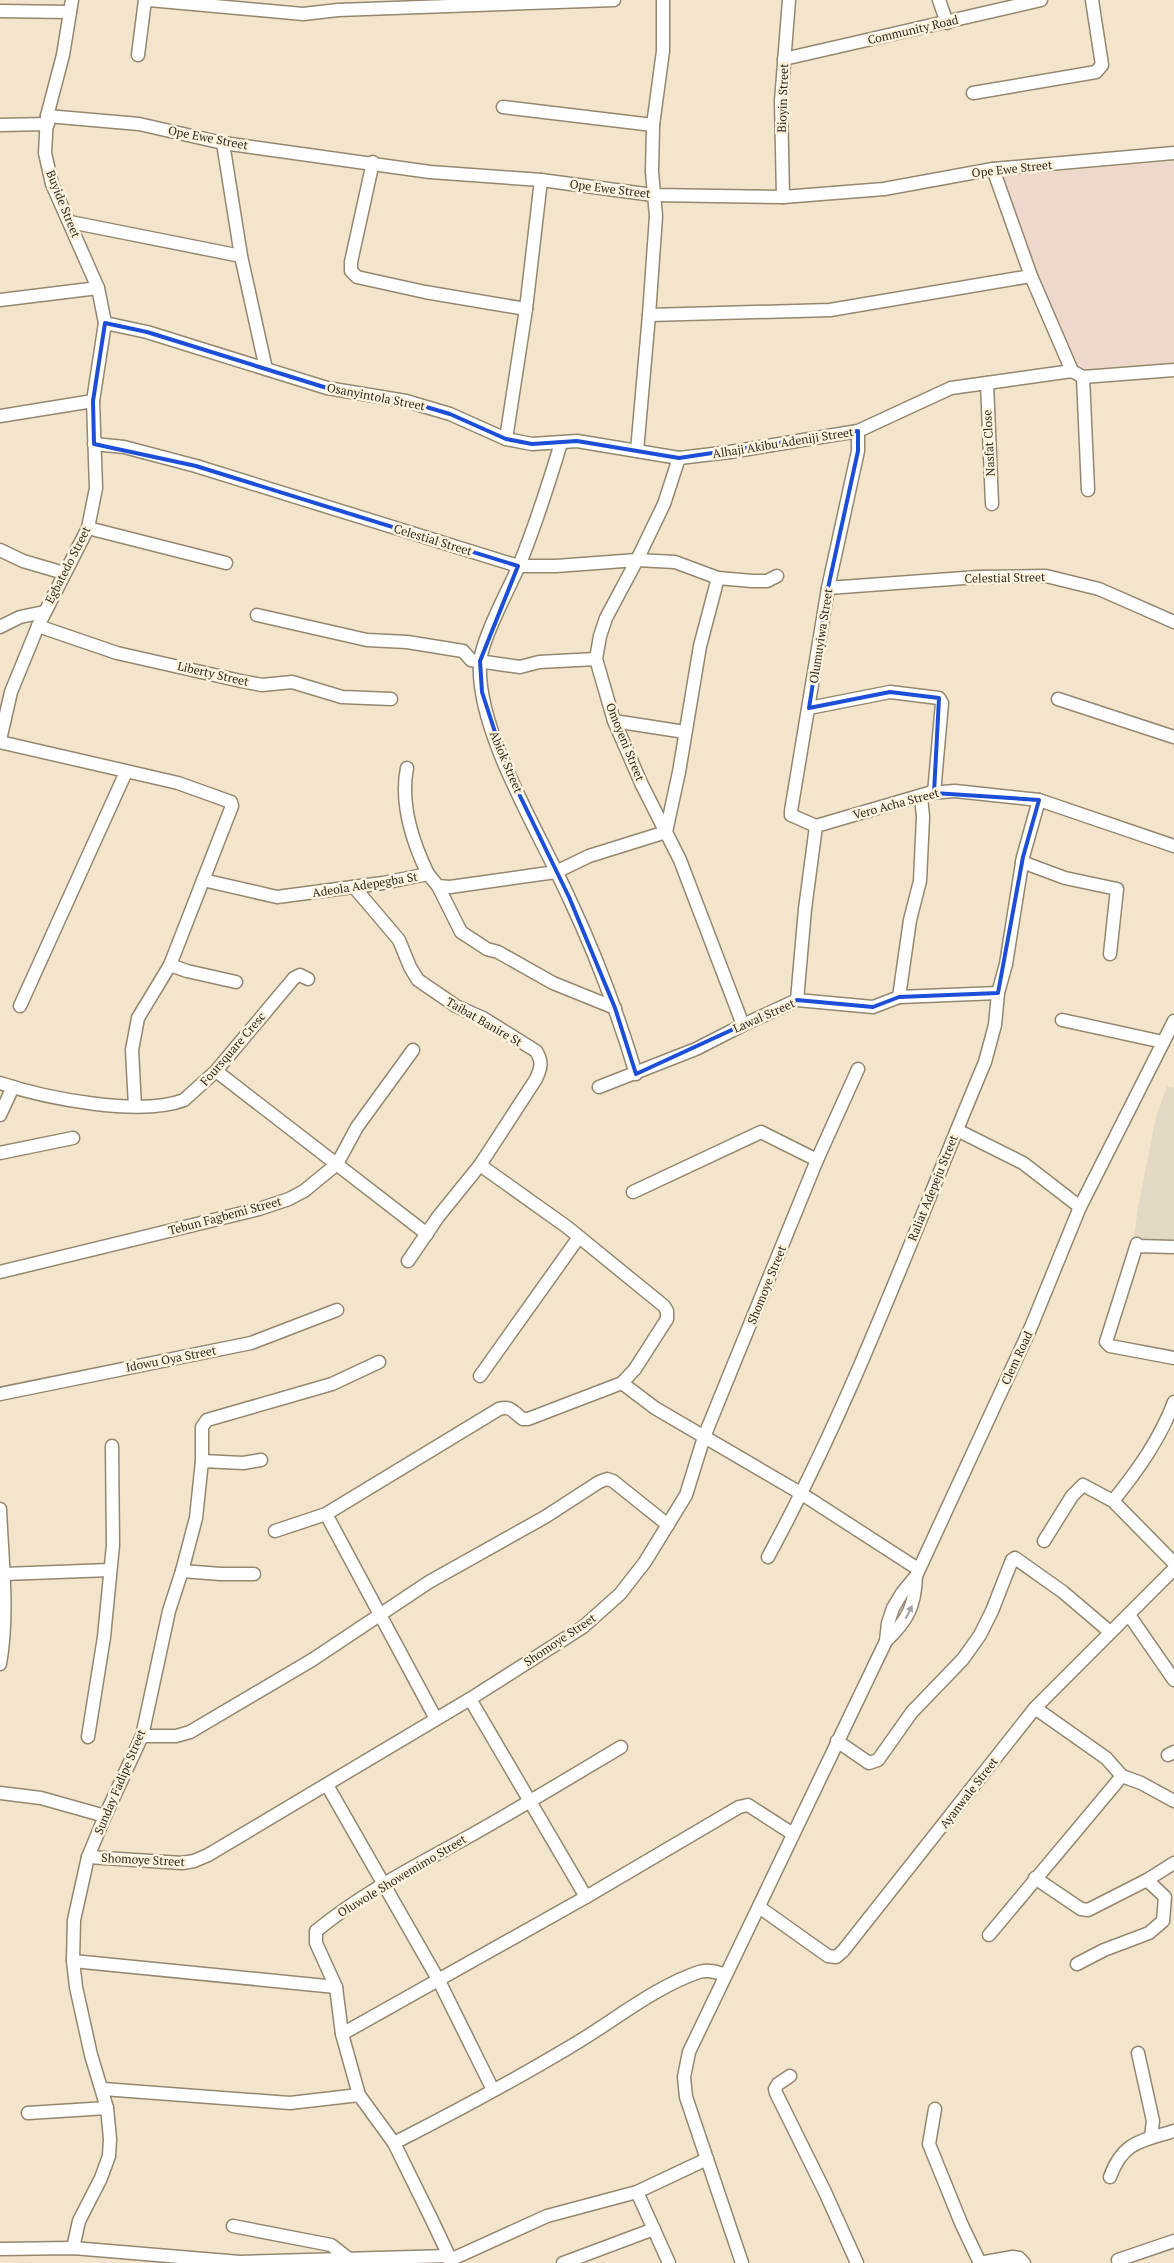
<svg xmlns="http://www.w3.org/2000/svg" width="1174" height="2263" viewBox="0 0 1174 2263" font-family="'PT Serif',serif">
	<style>
		.commercial { fill: #eed8cc }
		.education { fill: #e3d8c4 }
		.lines { fill: none; stroke-linecap: round; stroke-linejoin: round }
		.minor-casing { stroke: #93876f; stroke-width: 15 }
		.minor { stroke: #fff; stroke-width: 12 }
		.oneway { fill: #a2a09c }
		.marked { fill: none; stroke: #1d4ed8; stroke-width: 4; stroke-linejoin: round }
		.labels { text-anchor: middle; stroke-width: 5; stroke-linejoin: round; paint-order: stroke }
		.street-label { font-size: 12px; fill: #312c22; stroke: #fef3de }
	</style>
	<rect width="100%" height="100%" fill="#f3e5cc"/>
	<!-- commercial -->
	<polygon class="commercial" points="1174,161 1174,363 1073,370 1001,176"/>
	<!-- education -->
	<polygon class="education" points="1167,1086 1174,1088 1174,1239 1133,1245 1138,1207 1156,1117"/>
	<g class="lines">
		<defs>
			<g id="minor">
				<polyline points="149,0 303,14 338,10 614,0"/>
				<polyline points="939,0 947,23"/>
				<polyline points="0,11 70,12"/>
				<polyline points="138,55 145,0"/>
				<polyline points="784,59 1041,0"/>
				<polyline points="973,93 1096,72 1102,65 1092,0"/>
				<polyline points="503,107 653,125"/>
				<polyline points="47,116 139,124 223,143 430,172 541,180 653,195 783,197 884,189 993,169 1174,153"/>
				<polyline points="0,125 48,124"/>
				<polyline points="223,143 241,256 266,369"/>
				<polyline points="373,162 351,262 351,271 357,277 425,292 526,309"/>
				<polyline points="993,169 1031,276 1072,371"/>
				<polyline points="783,197 781,101 789,0"/>
				<polyline points="70,222 241,256"/>
				<polyline points="0,300 98,288"/>
				<polyline points="649,315 830,310 1031,276"/>
				<polyline points="105,323 147,332 327,388 406,401 450,414 506,439 532,444 577,441 679,458 730,452 858,431 951,388 1072,371 1083,377 1174,370"/>
				<polyline points="1083,377 1088,490"/>
				<polyline points="987,383 992,504"/>
				<polyline points="0,416 93,401"/>
				<polyline points="506,439 526,309 541,180"/>
				<path d="M 561,443 C 548,486 535,527 518,568 C 508,590 481,641 480,663 C 476,732 541,835 569,898 C 596,955 618,1014 636,1074"/>
				<polyline points="94,444 124,447 196,466 518,566 556,566 637,560 675,562 718,578 752,581 767,581 777,576"/>
				<polyline points="637,451 649,315 656,216 652,172 653,125 663,51 663,0"/>
				<polyline points="679,458 664,504 637,560 606,618 600,636 596,659 614,721 642,785 680,860 743,1025"/>
				<polyline points="88,528 226,563"/>
				<polyline points="0,550 23,561 64,573"/>
				<polyline points="828,588 978,577 1046,576 1099,589 1174,622"/>
				<polyline points="257,615 367,640 407,642 463,651 471,660 520,667 539,662 596,659"/>
				<polyline points="38,626 117,653 241,681 262,685 292,682 342,697 391,699"/>
				<polyline points="0,627 20,617 44,612"/>
				<polyline points="1058,699 1174,737"/>
				<polyline points="809,708 890,692 939,698 942,703 934,793"/>
				<polyline points="614,721 685,732"/>
				<polyline points="0,740 11,692 38,626 88,528 96,488 93,401 105,323 98,288 52,184 45,153 47,116 63,55 72,0"/>
				<polyline points="0,742 178,783 231,802 232,806 170,965 138,1018 132,1050 135,1106"/>
				<path d="M 407,768 C 400,803 413,843 428,874"/>
				<polyline points="816,826 791,815 791,811 828,588 858,451 858,431"/>
				<polyline points="1022,862 1065,878 1117,889 1110,954"/>
				<polyline points="203,880 277,897 383,883 428,874 438,886 450,887 556,872 589,856 666,832 679,772 700,646 718,578"/>
				<polyline points="438,886 461,932 487,949 498,952 553,983 615,1008"/>
				<path d="M 354,887 L 399,940 L 410,967 L 418,980 L 456,1006 L 483,1018 L 536,1051 C 543,1062 541,1068 536,1079 L 480,1165 L 438,1217 L 408,1261"/>
				<polyline points="170,965 187,971 236,982"/>
				<polyline points="899,997 910,920 920,881 923,817 921,796"/>
				<polyline points="797,1000 805,909 816,826 929,793 955,791 1039,800 1174,846"/>
				<polyline points="20,1006 126,772"/>
				<polyline points="1062,1020 1163,1042"/>
				<polyline points="216,1071 427,1234"/>
				<path d="M 0,1083 C 45,1098 140,1117 184,1100 L 216,1071 L 294,978 L 300,975 L 308,979"/>
				<polyline points="599,1087 696,1049 743,1025 797,1000 873,1007 899,997 998,993"/>
				<polyline points="0,1115 13,1087"/>
				<polyline points="957,1130 1023,1163 1080,1207"/>
				<polyline points="0,1153 73,1138"/>
				<polyline points="633,1192 761,1132 817,1160"/>
				<polyline points="1174,1247 1137,1246 1137,1244 1106,1342 1110,1346 1174,1358"/>
				<polyline points="0,1272 259,1209 289,1199 304,1191 337,1164 357,1127 413,1050"/>
				<polyline points="480,1376 579,1237"/>
				<polyline points="622,1383 655,1408 802,1494 918,1569"/>
				<polyline points="0,1394 251,1343 337,1310"/>
				<polyline points="202,1461 243,1463 261,1460"/>
				<path d="M 1113,1501 C 1138,1470 1160,1439 1174,1402"/>
				<path d="M 0,1509 C 2,1560 9,1613 0,1664"/>
				<polyline points="326,1514 436,1719"/>
				<path d="M 275,1531 L 326,1514 L 499,1409 C 512,1405 513,1413 523,1419 L 528,1419 L 622,1383 L 635,1369 L 667,1319 L 667,1311 L 664,1306 L 567,1227 L 480,1165"/>
				<polyline points="1044,1541 1072,1496 1083,1485 1113,1501 1174,1563"/>
				<path d="M 768,1557 C 854,1399 915,1228 985,1062 L 995,1025 L 998,993 L 1006,964 L 1023,857 L 1039,800"/>
				<polyline points="182,1571 221,1574 254,1574"/>
				<polyline points="4,1574 110,1570"/>
				<polyline points="1129,1615 1174,1680"/>
				<path d="M 886,1641 C 908,1620 915,1606 916,1576"/>
				<polyline points="470,1699 586,1897"/>
				<polyline points="1035,1708 1106,1758 1122,1776 1141,1783 1174,1801"/>
				<polyline points="142,1736 176,1736 190,1732 312,1660 429,1582 545,1517 599,1482 607,1479 613,1481 668,1525"/>
				<polyline points="88,1737 104,1637 113,1545 112,1446"/>
				<polyline points="837,1741 869,1763 878,1760 912,1712 963,1659 980,1635 992,1611 1012,1560 1015,1558 1063,1592 1110,1632"/>
				<polyline points="1168,1755 1174,1752"/>
				<polyline points="327,1785 439,1981 493,2090"/>
				<polyline points="0,1793 41,1798 105,1816"/>
				<polyline points="88,1857 182,1863 194,1861 208,1855 470,1699 583,1627 620,1594 645,1562 686,1495 704,1437 817,1160 858,1069"/>
				<polyline points="1035,1878 1081,1909 1088,1910 1147,1880 1174,1863"/>
				<polyline points="759,1907 828,1956 836,1957 843,1951 1035,1708 1174,1569"/>
				<polyline points="989,1935 1122,1776"/>
				<polyline points="73,1961 336,1987"/>
				<polyline points="1077,1964 1104,1950 1149,1933 1163,1921 1165,1897 1147,1880"/>
				<polyline points="342,2034 586,1897 739,1807 748,1805 793,1834"/>
				<polyline points="1138,2053 1153,2121 1151,2136"/>
				<polyline points="790,2076 778,2084 775,2089 776,2093 825,2192 857,2263"/>
				<polyline points="103,2089 290,2103 359,2095"/>
				<polyline points="935,2109 929,2144 961,2223 980,2263"/>
				<polyline points="28,2113 107,2108"/>
				<path d="M 394,2143 C 453,2113 511,2082 568,2048 C 610,2024 652,1988 699,1972 C 708,1969 717,1972 725,1975"/>
				<path d="M 1110,2177 C 1123,2141 1142,2141 1174,2131"/>
				<polyline points="637,2192 669,2263"/>
				<polyline points="233,2226 331,2245 349,2259"/>
				<polyline points="73,2248 79,2221 101,2178 109,2156 110,2139 107,2108 91,2055 76,1987 73,1961 74,1920 88,1857 105,1816 142,1736 169,1611 182,1571 196,1518 202,1461 202,1427 207,1420 332,1384 379,1362"/>
				<polyline points="0,2249 73,2248 240,2262 449,2256"/>
				<polyline points="450,2260 547,2216 637,2192 707,2159"/>
				<path d="M 450,2263 L 449,2256 L 431,2218 L 394,2143 L 359,2095 L 342,2034 L 336,1987 L 316,1943 L 316,1931 C 362,1893 414,1867 466,1838 C 518,1809 569,1778 621,1747"/>
				<polyline points="563,2263 654,2229"/>
				<polyline points="742,2263 686,2097 684,2077 689,2052 886,1641 888,1623 893,1608 902,1593 916,1576 1031,1327 1080,1207 1174,1021"/>
				<polyline points="979,2263 1013,2257 1019,2258 1024,2263"/>
				<polyline points="1119,2263 1118,2260 1174,2241"/>
			</g>
		</defs>
		<!-- minor casing -->
		<use href="#minor" class="minor-casing"/>
		<!-- minor -->
		<use href="#minor" class="minor"/>
	</g>
	<!-- one-way arrows -->
	<defs><path id="oneway-solid" d="M-6-.8H1V-3.2L6.5 0L1 3.2V.8H-6Z" transform="scale(1.25)"/></defs>
	<use class="oneway" href="#oneway-solid" transform="translate(909 1612) rotate(-64)"/>
	<!-- marked area -->
	<path class="marked" d="M 105,323 L 147,332 L 327,388 L 406,401 L 450,414 L 506,439 L 532,444 L 577,441 L 679,458 L 858,431 L 858,451 L 828,588 L 809,708 L 890,692 L 939,698 L 934,793 L 1039,800 L 1023,857 L 998,993 L 899,997 L 873,1007 L 797,1000 L 636,1074 L 615,1008 L 569,897 L 507,769 L 482,692 L 480,661 L 518,566 L 196,466 L 94,444 L 93,401 Z"/>
	<g class="labels">
		<!-- street labels -->
		<g class="street-label">
			<text transform="translate(913 30) rotate(-13)" y="4">Community Road</text>
			<text transform="translate(783 98) rotate(-88)" y="4">Bioyin Street</text>
			<text transform="translate(208 138) rotate(11)" y="4">Ope Ewe Street</text>
			<text transform="translate(1012 169) rotate(-6)" y="4">Ope Ewe Street</text>
			<text transform="translate(610 189) rotate(7)" y="4">Ope Ewe Street</text>
			<text transform="translate(63 204) rotate(68)" y="4">Buyide Street</text>
			<text transform="translate(376 397) rotate(11)" y="4">Osanyintola Street</text>
			<text transform="translate(783 443) rotate(-9)" y="4">Alhaji Akibu Adeniji Street</text>
			<text transform="translate(989 443) rotate(-93)" y="4">Nasfat Close</text>
			<text transform="translate(433 540) rotate(17)" y="4">Celestial Street</text>
			<text transform="translate(68 565) rotate(-63)" y="4">Egbatedo Street</text>
			<text transform="translate(1005 578) rotate(-1)" y="4">Celestial Street</text>
			<text transform="translate(821 636) rotate(-81)" y="4">Olumuyiwa Street</text>
			<text transform="translate(213 674) rotate(13)" y="4">Liberty Street</text>
			<text transform="translate(625 742) rotate(68)" y="4">Omoyeni Street</text>
			<text transform="translate(506 762) rotate(67)" y="4">Abiok Street</text>
			<text transform="translate(896 804) rotate(-15)" y="4">Vero Acha Street</text>
			<text transform="translate(365 885) rotate(-9)" y="4">Adeola Adepegba St</text>
			<text transform="translate(764 1016) rotate(-24)" y="4">Lawal Street</text>
			<text transform="translate(484 1022) rotate(30)" y="4">Taibat Banire St</text>
			<text transform="translate(233 1049) rotate(-49)" y="4">Foursquare Cresc</text>
			<text transform="translate(933 1188) rotate(-68)" y="4">Raliat Adepeju Street</text>
			<text transform="translate(225 1216) rotate(-15)" y="4">Tebun Fagbemi Street</text>
			<text transform="translate(767 1285) rotate(-68)" y="4">Shomoye Street</text>
			<text transform="translate(1017 1358) rotate(-65)" y="4">Clem Road</text>
			<text transform="translate(171 1359) rotate(-11)" y="4">Idowu Oya Street</text>
			<text transform="translate(560 1640) rotate(-34)" y="4">Shomoye Street</text>
			<text transform="translate(120 1782) rotate(-67)" y="4">Sunday Fadipe Street</text>
			<text transform="translate(969 1793) rotate(-52)" y="4">Ayanwale Street</text>
			<text transform="translate(143 1860) rotate(3)" y="4">Shomoye Street</text>
			<text transform="translate(402 1876) rotate(-31)" y="4">Oluwole Showemimo Street</text>
		</g>
	</g>
</svg>
